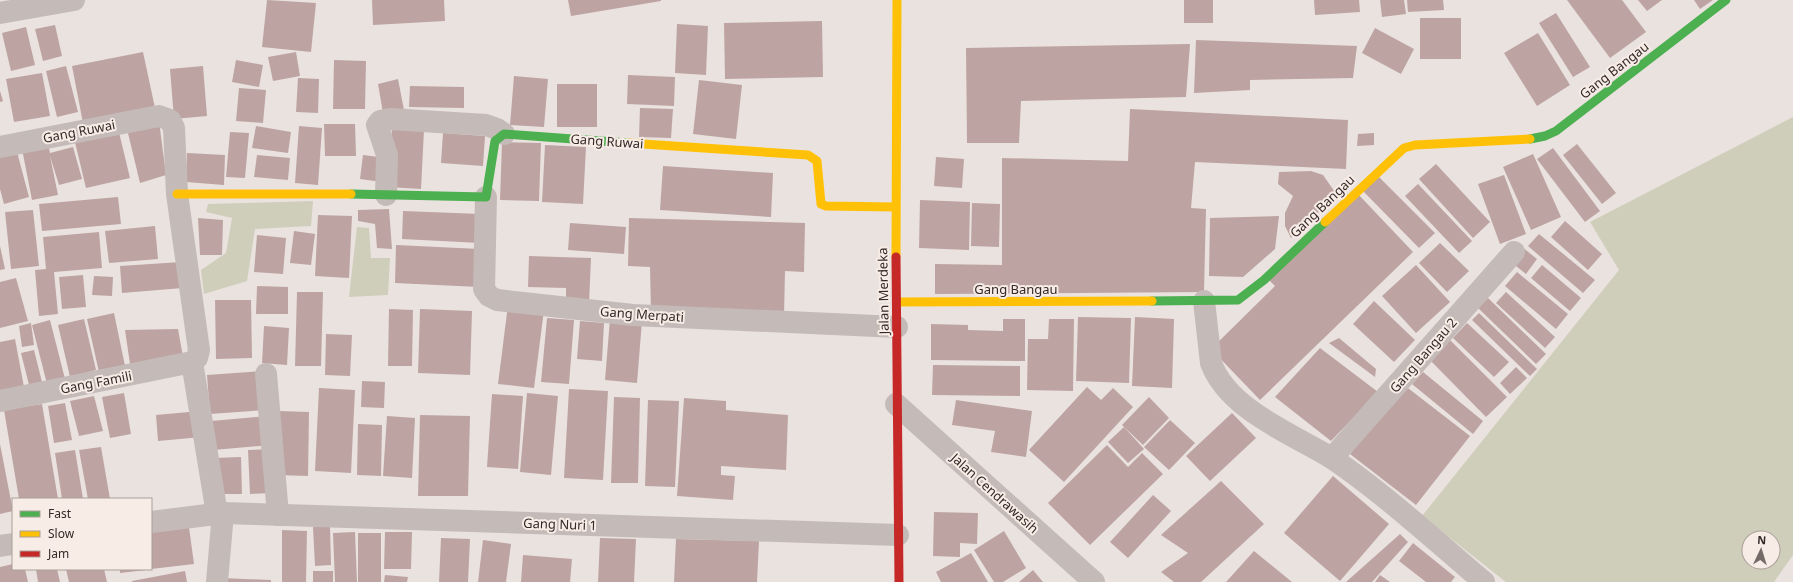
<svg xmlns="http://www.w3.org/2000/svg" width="1793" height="582" viewBox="0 0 1793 582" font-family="'Noto Sans',sans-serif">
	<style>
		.green { fill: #cfceba; fill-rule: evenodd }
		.building { fill: #bda4a2 }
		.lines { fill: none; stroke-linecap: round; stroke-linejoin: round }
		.street { stroke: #c4bbb8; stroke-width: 22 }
		.fast { stroke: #4caf50; stroke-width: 9 }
		.slow { stroke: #ffc107; stroke-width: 9 }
		.jam { stroke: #c62828; stroke-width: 9 }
		.labels { text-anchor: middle; stroke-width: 4; stroke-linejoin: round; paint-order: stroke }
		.street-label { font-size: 13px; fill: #342927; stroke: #f8ece6 }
	</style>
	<rect width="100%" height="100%" fill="#eae2df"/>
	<!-- green -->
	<g class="green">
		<path d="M 1793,117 L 1793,555 L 1774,582 L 1506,582 L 1422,516 L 1619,270 L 1590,222 ZM 1749,538 L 1773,538 L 1773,562 L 1749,562 Z"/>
		<polygon points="313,201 311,226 255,229 247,281 204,294 201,270 226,253 232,218 206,212 208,204"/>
		<polygon points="357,227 369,228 371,258 390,258 388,295 349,297"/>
	</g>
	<!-- building -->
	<g class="building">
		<polygon points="267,0 316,3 311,52 262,47"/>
		<polygon points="372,0 444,0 445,21 373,25"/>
		<polygon points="568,0 661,0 661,1 571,16"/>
		<rect x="1184" y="0" width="29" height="23"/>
		<polygon points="1314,0 1359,0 1360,12 1315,15"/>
		<polygon points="1380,0 1404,0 1406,14 1382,17"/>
		<polygon points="1407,0 1443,0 1444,10 1408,12"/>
		<polygon points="1567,0 1622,0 1646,32 1610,58"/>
		<polygon points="1638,0 1662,0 1647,11"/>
		<polygon points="1694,0 1713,0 1700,9"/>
		<polygon points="1556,13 1590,67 1573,77 1539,23"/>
		<rect x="1420" y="18" width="41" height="41"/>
		<polygon points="822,21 823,77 725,79 724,23"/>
		<polygon points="677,24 708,26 706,75 675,73"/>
		<polygon points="55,25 62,56 43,61 35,29"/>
		<polygon points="26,27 35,65 11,71 2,33"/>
		<polygon points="1375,28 1414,49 1401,74 1362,53"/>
		<polygon points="1538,33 1570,85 1537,106 1504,53"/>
		<polygon points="1196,40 1357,46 1353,78 1250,80 1250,90 1194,93"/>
		<polygon points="1190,44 1186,97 1021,101 1019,143 967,143 966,48"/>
		<polygon points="143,52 155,108 83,123 72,66"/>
		<polygon points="296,52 300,76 273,81 268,57"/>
		<polygon points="236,60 263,65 259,87 232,82"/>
		<polygon points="334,60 366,61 365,109 333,109"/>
		<polygon points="66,66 78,112 57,117 46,71"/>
		<polygon points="203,66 207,116 174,119 170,69"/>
		<polygon points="42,73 50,116 14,122 6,79"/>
		<polygon points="628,75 675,77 674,106 627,104"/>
		<polygon points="514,76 548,79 544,127 510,125"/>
		<polygon points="298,78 319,79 318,113 296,112"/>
		<polygon points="398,79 404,110 383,113 378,84"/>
		<polygon points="699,80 742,85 736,139 693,134"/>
		<rect x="557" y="84" width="40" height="43"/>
		<polygon points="410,86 464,87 464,108 409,107"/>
		<polygon points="239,88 266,90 263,123 236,121"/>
		<polygon points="0,91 3,101 0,102"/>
		<polygon points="640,108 673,109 671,138 639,137"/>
		<polygon points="1130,109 1348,120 1346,169 1195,162 1191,208 1206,209 1204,292 935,294 935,264 1002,265 1002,158 1128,161"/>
		<polygon points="159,121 166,175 140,183 127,129"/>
		<polygon points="324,124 355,124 356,156 325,156"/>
		<polygon points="256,126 291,132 288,153 252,148"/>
		<polygon points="299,126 322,128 318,185 295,183"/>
		<polygon points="392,127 424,130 421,189 388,187"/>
		<polygon points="118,128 130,178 86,188 74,138"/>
		<polygon points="230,132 249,133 245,178 226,177"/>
		<polygon points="443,133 485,136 483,166 441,163"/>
		<polygon points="1374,133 1374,145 1357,146 1358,134"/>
		<polygon points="502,142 541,143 539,201 500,200"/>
		<polygon points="48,144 50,153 73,147 82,179 59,185 50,156 58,195 32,200 22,149"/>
		<polygon points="1577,144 1616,193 1602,204 1563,155"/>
		<polygon points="545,145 586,147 583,204 542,202"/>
		<polygon points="1553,148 1600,211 1585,222 1537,159"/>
		<polygon points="17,152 29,197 4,204 0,189 0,157"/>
		<polygon points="187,153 225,155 224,185 186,182"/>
		<polygon points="1533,154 1561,217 1531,230 1503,167"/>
		<polygon points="257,155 290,158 288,180 254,177"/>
		<polygon points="363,155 386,158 382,182 360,179"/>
		<polygon points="936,157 964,159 962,188 934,186"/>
		<polygon points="1436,164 1490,222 1473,238 1419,179"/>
		<polygon points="663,166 773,173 771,217 660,210"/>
		<polygon points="1311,171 1323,175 1337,195 1291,238 1285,226 1285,213 1293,196 1278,184 1279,172"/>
		<polygon points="1504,175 1526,234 1500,244 1478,184"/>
		<polygon points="1378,176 1435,233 1419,248 1363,191"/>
		<polygon points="1418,184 1472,241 1459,253 1405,196"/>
		<polygon points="1357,193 1413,252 1260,400 1211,349 1275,286 1267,278"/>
		<polygon points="118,197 121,224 42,231 39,204"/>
		<polygon points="920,200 970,202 969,250 919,248"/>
		<polygon points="972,203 1000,204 999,247 971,246"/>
		<polygon points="389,209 392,249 377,248 375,224 358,221 358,210"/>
		<polygon points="33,210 39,266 11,269 5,212"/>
		<polygon points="403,211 481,214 480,243 402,239"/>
		<polygon points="318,215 352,216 349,278 315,276"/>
		<polygon points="1279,216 1275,249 1243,277 1209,276 1210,218"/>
		<polygon points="198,218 223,220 222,255 200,255"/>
		<polygon points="629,218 805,223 804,272 785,271 784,316 651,313 650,267 628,266"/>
		<polygon points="1565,221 1602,254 1588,270 1551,237"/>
		<polygon points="570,223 626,227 624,254 568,250"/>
		<polygon points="155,226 158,259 109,263 105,231"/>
		<polygon points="294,231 315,234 311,265 290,263"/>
		<polygon points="99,232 102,268 54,272 58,314 39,316 35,270 46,269 43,237"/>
		<polygon points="1539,234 1595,280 1583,293 1528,246"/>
		<polygon points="257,235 286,238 283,274 254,272"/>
		<polygon points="1440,243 1469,271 1447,292 1419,263"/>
		<polygon points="396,245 480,249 479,287 395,283"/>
		<polygon points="0,246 5,269 0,270"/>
		<polygon points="1522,247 1537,259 1526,274 1511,262"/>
		<polygon points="529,256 591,258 589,304 566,303 566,288 528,287"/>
		<polygon points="181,262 183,288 122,293 120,266"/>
		<polygon points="1416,265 1450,302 1416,333 1382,296"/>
		<polygon points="1542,265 1581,298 1570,311 1531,278"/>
		<polygon points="1517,272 1568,314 1556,329 1505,286"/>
		<polygon points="83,275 86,307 62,309 59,277"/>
		<polygon points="94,276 113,277 112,296 92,295"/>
		<polygon points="16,278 28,321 0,328 0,282"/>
		<polygon points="257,286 288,287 288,314 256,314"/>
		<polygon points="297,292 323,292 321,366 295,366"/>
		<polygon points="1506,292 1555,337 1545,348 1496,303"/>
		<polygon points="1488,298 1546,354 1536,364 1478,308"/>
		<polygon points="215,300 251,300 252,358 216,359"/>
		<polygon points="1374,301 1415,340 1394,362 1353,324"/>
		<polygon points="508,305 544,310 534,388 498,384"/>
		<polygon points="389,309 413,310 412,366 388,366"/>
		<polygon points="420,309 472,311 470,375 418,373"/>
		<polygon points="114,313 125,366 99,372 87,319"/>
		<polygon points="1479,313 1537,369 1530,376 1472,320"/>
		<polygon points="1078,317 1131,318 1129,383 1076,381"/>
		<polygon points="1135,317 1174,319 1172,388 1132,386"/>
		<polygon points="547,318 574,320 569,384 541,382"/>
		<polygon points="84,319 96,370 70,377 58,325"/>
		<polygon points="610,319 642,321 637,383 605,380"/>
		<polygon points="1003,319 1025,319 1025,361 931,360 931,324 968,325 968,330 1003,331"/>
		<polygon points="1049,319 1074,319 1073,391 1027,390 1028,339 1048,339"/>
		<polygon points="50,320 65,379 47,384 32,325"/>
		<polygon points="580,321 604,323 602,361 577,359"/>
		<polygon points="31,323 34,345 22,347 19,326"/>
		<polygon points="1467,323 1509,362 1494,377 1453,338"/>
		<polygon points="264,326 289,328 287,365 262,363"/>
		<polygon points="178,329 183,357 130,364 125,330"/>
		<polygon points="326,334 352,335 350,376 325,375"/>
		<polygon points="1339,338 1376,369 1375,377 1329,343"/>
		<polygon points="1448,338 1507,397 1486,417 1428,358"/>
		<polygon points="15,339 24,387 0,391 0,342"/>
		<polygon points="1320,348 1378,392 1331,441 1275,397"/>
		<polygon points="34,350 42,382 29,385 21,353"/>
		<polygon points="933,365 1020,366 1020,396 932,395"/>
		<polygon points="1516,367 1527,378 1510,394 1500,383"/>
		<polygon points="263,371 266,410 210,414 207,375"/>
		<polygon points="1423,372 1483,421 1473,434 1412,384"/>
		<polygon points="362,381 385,382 384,408 361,407"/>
		<polygon points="1404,385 1470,436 1416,505 1350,454"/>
		<polygon points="1087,387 1101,400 1113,388 1133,407 1064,482 1029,450"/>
		<polygon points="319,388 355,390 351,473 315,471"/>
		<polygon points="569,389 608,391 603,480 564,478"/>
		<polygon points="124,393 131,434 110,438 102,397"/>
		<polygon points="527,393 558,396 551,475 520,472"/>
		<polygon points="492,394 523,396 518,469 487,467"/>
		<polygon points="94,396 103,431 79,436 70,401"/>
		<polygon points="614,397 640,398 638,483 611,483"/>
		<polygon points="1149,397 1169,418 1143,445 1122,425"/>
		<polygon points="684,398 726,401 726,410 788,415 786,470 721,466 721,475 735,476 733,500 677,496"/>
		<polygon points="648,400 679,401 675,487 645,486"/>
		<polygon points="956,400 1032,411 1026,457 991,452 995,431 952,425"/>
		<polygon points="65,403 72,440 54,443 48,406"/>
		<polygon points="42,404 58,499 19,499 4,410"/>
		<polygon points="200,411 202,437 158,441 156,415"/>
		<polygon points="279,411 309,412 308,476 277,475"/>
		<polygon points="1232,413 1256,438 1210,481 1186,456"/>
		<polygon points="420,415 470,416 468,496 418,496"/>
		<polygon points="268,416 270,445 213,450 211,421"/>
		<polygon points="387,416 415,418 412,478 383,476"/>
		<polygon points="1170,420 1195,443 1169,470 1144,447"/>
		<polygon points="358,424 382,425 381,476 357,475"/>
		<polygon points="1124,427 1144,449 1128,463 1108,442"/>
		<polygon points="0,444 13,511 0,514"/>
		<polygon points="1107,445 1128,467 1142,453 1163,474 1090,545 1048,503"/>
		<polygon points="101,447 110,499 88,499 79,450"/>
		<polygon points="272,449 274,493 250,494 248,450"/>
		<polygon points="75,450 83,499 62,499 55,453"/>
		<polygon points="241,457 242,494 216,494 215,458"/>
		<polygon points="1333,476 1389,524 1340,581 1284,533"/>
		<polygon points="1221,481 1264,524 1201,582 1174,582 1161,572 1188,553 1161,535"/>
		<polygon points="1153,495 1171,511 1128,558 1110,542"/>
		<polygon points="934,512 978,513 977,544 960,543 960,557 933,556"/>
		<polygon points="330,526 331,565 315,566 313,527"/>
		<polygon points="189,527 194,564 151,569 151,532"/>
		<polygon points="282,530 307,531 306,582 282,582"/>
		<polygon points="1004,531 1026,568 1003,582 994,582 974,550"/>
		<polygon points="355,532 357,582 335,582 333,533"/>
		<polygon points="385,532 412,532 411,569 384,569"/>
		<rect x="358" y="533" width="23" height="49"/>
		<polygon points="1400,534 1408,542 1372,582 1346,582"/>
		<polygon points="441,538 470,539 468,582 439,582"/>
		<polygon points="600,538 636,539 634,582 598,582"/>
		<polygon points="676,539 759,541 757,582 674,582"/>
		<polygon points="483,540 511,544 506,582 478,582"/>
		<polygon points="1413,543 1455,577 1451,582 1426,582 1399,561"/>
		<polygon points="1254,551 1292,582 1226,582"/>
		<polygon points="971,553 988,582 941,582 936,572"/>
		<polygon points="523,555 572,559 570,582 521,582"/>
		<polygon points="13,564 13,569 25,569 28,582 0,582 0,567"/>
		<polygon points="36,569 57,569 60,582 38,582"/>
		<polygon points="66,569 104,569 107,582 69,582"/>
		<polygon points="120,569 146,569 146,570 120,573"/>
		<polygon points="1033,570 1043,582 1019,582"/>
		<polygon points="185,571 187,582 132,582 132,581"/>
		<rect x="313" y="571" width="20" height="11"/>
		<polygon points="385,575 408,577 407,582 384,582"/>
		<polygon points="1380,575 1390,582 1375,582"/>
		<polygon points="222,578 271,580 271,582 222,582"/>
	</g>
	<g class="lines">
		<!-- street -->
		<g class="street">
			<polyline points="0,13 74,0"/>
			<polyline points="0,147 159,116 170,120 174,128 177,194 199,350 197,358 192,362 0,401"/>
			<polyline points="386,195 387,155 377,125 380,121 390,119 486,125 497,129 504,134"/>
			<polyline points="486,197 484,289 489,296 497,300 633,315 897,327"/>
			<path d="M 1204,301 L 1211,363 C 1228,409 1290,433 1330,457 C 1344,466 1357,476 1370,486 C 1409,516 1446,550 1484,582"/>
			<polyline points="192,362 217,514"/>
			<polyline points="266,374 278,515"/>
			<polyline points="896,404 1094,582"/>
			<polyline points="1332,458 1514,252"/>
			<polyline points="151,522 223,513 898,535"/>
			<polyline points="0,546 13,544"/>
			<polyline points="217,582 223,513"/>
		</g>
		<!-- fast -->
		<g class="fast">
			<polyline points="1530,139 1545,136 1556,131 1726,0"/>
			<polyline points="351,194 486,197 495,141 504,134 628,143"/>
			<polyline points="1152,301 1238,300 1264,280 1325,222"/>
		</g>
		<!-- slow -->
		<g class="slow">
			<polyline points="628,143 808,155 817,161 821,204 826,206 895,207"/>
			<polyline points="177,194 351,194"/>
			<polyline points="1325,222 1404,148 1415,145 1530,139"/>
			<polyline points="896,257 897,0"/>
			<polyline points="897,302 1152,301"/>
		</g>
		<!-- jam -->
		<polyline class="jam" points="896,257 899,582"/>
	</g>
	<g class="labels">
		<!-- street labels -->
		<g class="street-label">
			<text transform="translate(1614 70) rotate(-38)" y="5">Gang Bangau</text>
			<text transform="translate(79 131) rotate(-11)" y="5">Gang Ruwai</text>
			<text transform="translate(607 141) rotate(4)" y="5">Gang Ruwai</text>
			<text transform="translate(1322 206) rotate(-44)" y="5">Gang Bangau</text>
			<text x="1016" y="294">Gang Bangau</text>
			<text transform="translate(883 291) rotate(-91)" y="5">Jalan Merdeka</text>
			<text transform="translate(642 314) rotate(4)" y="5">Gang Merpati</text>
			<text transform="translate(1423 355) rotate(-49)" y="5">Gang Bangau 2</text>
			<text transform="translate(96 382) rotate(-11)" y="5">Gang Famili</text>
			<text transform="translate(995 493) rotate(42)" y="5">Jalan Cendrawasih</text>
			<text transform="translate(560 524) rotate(2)" y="5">Gang Nuri 1</text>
		</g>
	</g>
	<!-- legend -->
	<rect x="12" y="498" width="140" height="72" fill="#f8ece6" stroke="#aa9e9a"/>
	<rect x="20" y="511" width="20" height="6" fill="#4caf50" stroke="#aa9e9a"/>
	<text x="48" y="518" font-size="12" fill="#342927">Fast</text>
	<rect x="20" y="531" width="20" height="6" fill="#ffc107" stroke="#aa9e9a"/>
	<text x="48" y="538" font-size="12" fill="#342927">Slow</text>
	<rect x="20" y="551" width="20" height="6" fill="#c62828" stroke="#aa9e9a"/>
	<text x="48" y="558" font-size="12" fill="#342927">Jam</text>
	<!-- north arrow -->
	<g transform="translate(1761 550) rotate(4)"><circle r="19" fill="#f8ece6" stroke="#aa9e9a"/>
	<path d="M0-3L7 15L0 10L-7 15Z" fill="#746a67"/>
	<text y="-6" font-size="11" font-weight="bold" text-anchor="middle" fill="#342927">N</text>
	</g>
</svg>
